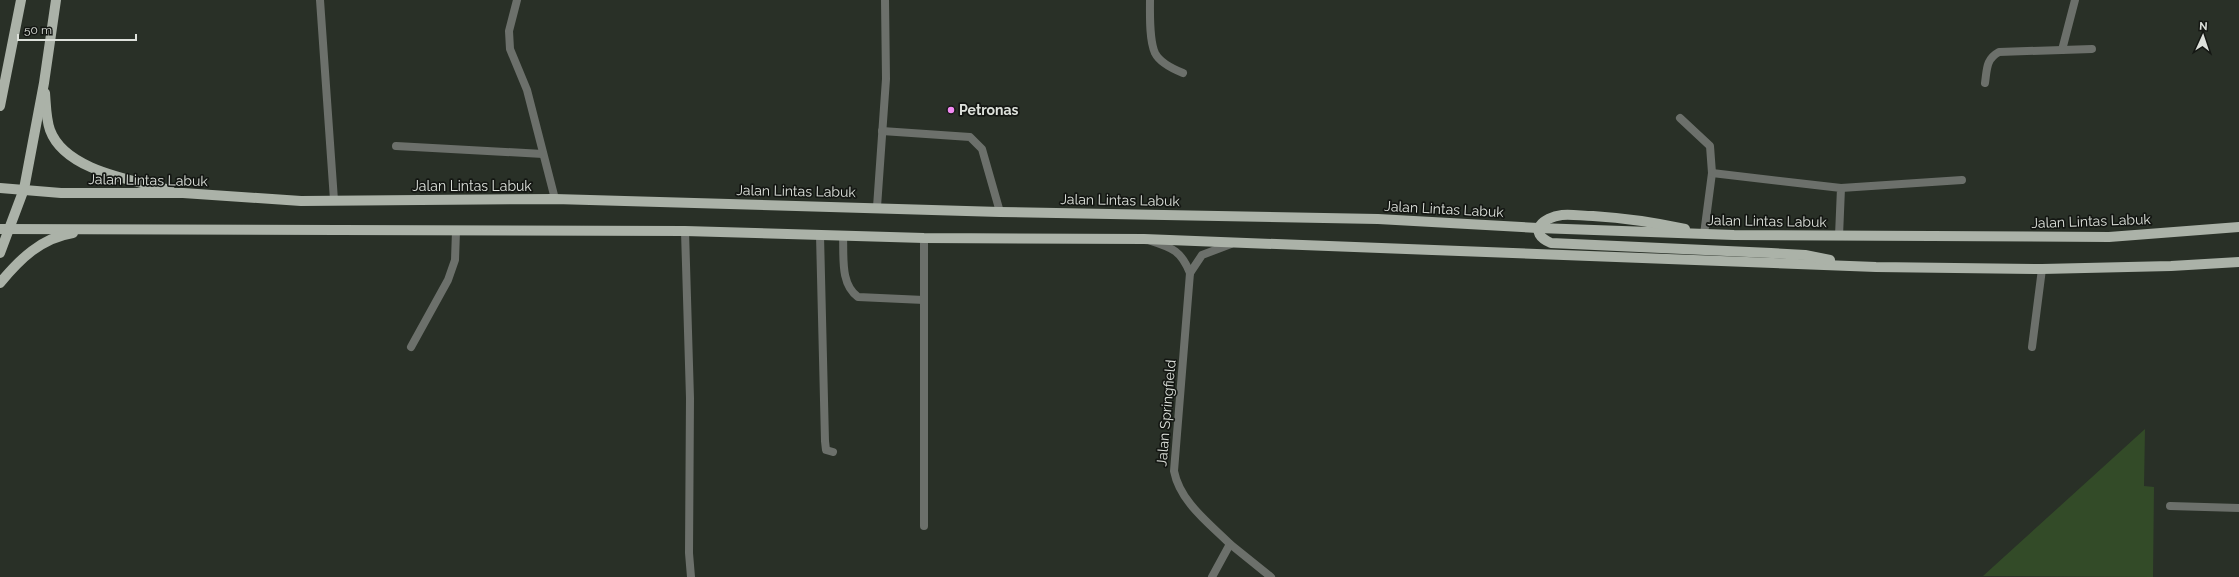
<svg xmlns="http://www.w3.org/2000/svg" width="2239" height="577" viewBox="0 0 2239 577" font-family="Raleway,sans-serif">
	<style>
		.green { fill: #334b28 }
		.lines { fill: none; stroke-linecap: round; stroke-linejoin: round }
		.lane { stroke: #6c706b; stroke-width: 8 }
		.street { stroke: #6c706b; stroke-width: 8 }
		.primary { stroke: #abb2a8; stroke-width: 10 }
		.poi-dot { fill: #f28af3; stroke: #141713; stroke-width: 1.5 }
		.labels { text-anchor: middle; stroke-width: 3.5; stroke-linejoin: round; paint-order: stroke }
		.poi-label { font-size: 14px; font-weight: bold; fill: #dde1db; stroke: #141713; text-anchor: start }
		.street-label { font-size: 14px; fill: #dde1db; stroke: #141713 }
	</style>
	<rect width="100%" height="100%" fill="#293027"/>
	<!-- green -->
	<polygon class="green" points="2145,429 2144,486 2154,487 2153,577 1983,576"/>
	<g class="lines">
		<!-- lane -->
		<g class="lane">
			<polyline points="320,0 334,200"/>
			<path d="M 1150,0 C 1150,14 1149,40 1155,53 C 1160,63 1173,69 1183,73"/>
			<polyline points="1680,118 1710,146 1712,173 1704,234"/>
			<polyline points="882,131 970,137 982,149 1000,212"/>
			<polyline points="396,146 543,154"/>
			<polyline points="1712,173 1841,188 1839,236"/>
			<polyline points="1841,188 1962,180"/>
			<polyline points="820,235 825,441 826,450 833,452"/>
			<path d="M 843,236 C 844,257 840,284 858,297 L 924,300"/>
			<polyline points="924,238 924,526"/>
			<polyline points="411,347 448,280 455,260 456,231"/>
			<polyline points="2032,347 2042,269"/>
			<polyline points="1230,544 1271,577"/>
		</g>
		<!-- street -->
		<g class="street">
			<polyline points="517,0 509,31 510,49 527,90 555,199"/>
			<polyline points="2062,50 2075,0"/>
			<path d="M 1985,83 C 1987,69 1986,59 1999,52 L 2092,49"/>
			<polyline points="877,207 886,79 885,0"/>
			<polyline points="685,231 690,398 689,553 691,577"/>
			<path d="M 1151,241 C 1173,248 1181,251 1190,273"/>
			<polyline points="2170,506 2239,508"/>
			<path d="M 1212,577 L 1230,544 C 1209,523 1180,502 1174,471 L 1190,273 L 1202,255 L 1231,244"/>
		</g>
		<!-- primary -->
		<g class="primary">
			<path d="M 45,93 C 46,105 46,119 50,130 C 65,171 133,180 170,190"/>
			<polyline points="0,106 21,0"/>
			<polyline points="0,188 61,193 183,193 301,201 555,199 1000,212 1378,219 1538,228 1734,235 2109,237 2239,227"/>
			<polyline points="0,229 685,231 924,238 1144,239 1876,267 2042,269 2171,266 2239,262"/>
			<path d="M 1685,229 C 1653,222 1625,218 1593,216 C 1583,216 1572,214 1562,215 C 1543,217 1526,232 1551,243 L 1771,253 L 1805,255 L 1830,260"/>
			<polyline points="0,253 24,189 44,83 56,0"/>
			<path d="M 0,283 C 20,259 41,238 73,233"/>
		</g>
	</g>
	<!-- markers -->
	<circle class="poi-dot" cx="951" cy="110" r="4"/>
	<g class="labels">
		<!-- poi labels -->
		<g class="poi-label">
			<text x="959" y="115">Petronas</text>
		</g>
		<!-- street labels -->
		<g class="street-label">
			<text transform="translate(148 180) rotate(1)" y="5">Jalan Lintas Labuk</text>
			<text x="472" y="191">Jalan Lintas Labuk</text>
			<text transform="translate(796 191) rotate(1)" y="5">Jalan Lintas Labuk</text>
			<text transform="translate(1120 200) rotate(1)" y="5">Jalan Lintas Labuk</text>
			<text transform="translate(1444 209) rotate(3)" y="5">Jalan Lintas Labuk</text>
			<text transform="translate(1767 221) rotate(1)" y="5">Jalan Lintas Labuk</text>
			<text transform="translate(2091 221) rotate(-2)" y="5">Jalan Lintas Labuk</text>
			<text transform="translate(1166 413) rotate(-85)" y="5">Jalan Springfield</text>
		</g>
	</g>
	<!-- north arrow -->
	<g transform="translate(2203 36) rotate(3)" stroke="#141713" stroke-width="3" paint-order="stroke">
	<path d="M0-3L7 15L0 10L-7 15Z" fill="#dde1db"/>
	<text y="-6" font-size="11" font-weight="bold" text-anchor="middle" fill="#dde1db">N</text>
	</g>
	<!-- scale -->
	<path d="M18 34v6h118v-6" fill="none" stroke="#dde1db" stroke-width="2"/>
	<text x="24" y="34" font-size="12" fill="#dde1db" stroke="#141713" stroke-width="3" paint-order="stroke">50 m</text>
</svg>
